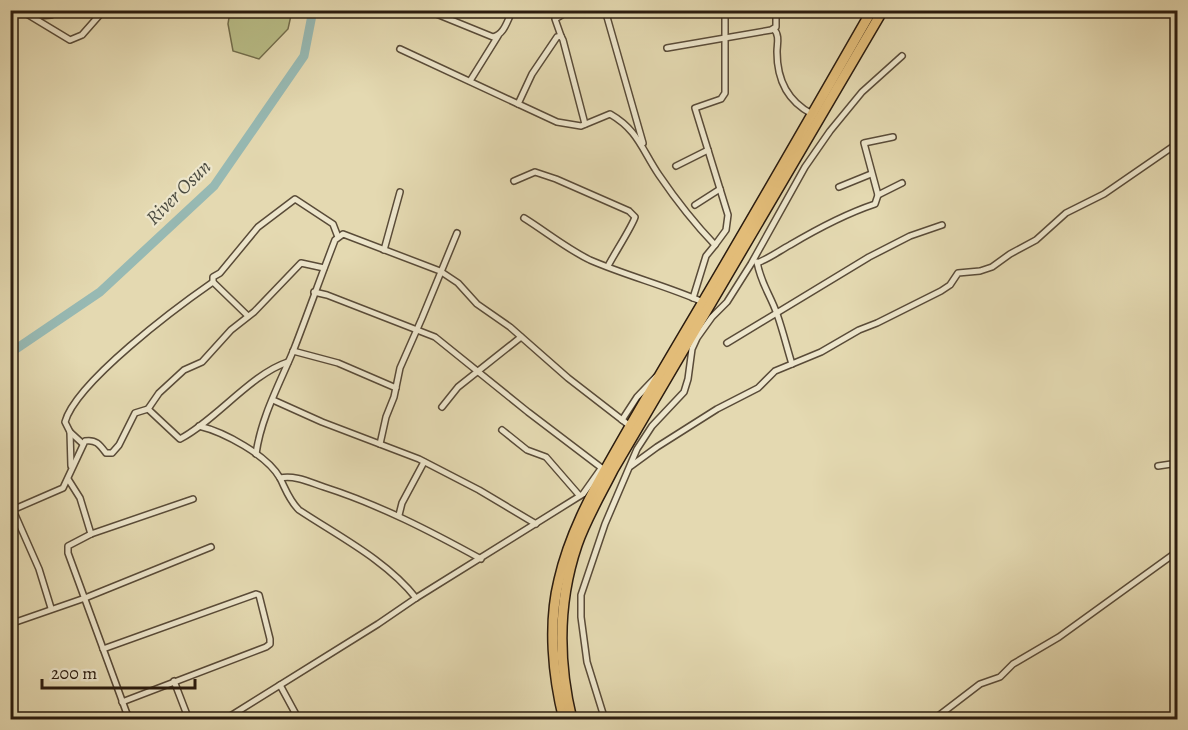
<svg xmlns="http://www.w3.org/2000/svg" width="1188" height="730" viewBox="0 0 1188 730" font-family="Alegreya,serif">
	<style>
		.green { fill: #b9be88; stroke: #726d4c; stroke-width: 1.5 }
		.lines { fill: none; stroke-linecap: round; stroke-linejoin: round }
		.river { stroke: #97b9b3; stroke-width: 9 }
		.minor-casing { stroke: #594b38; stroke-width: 8 }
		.trunk-casing { stroke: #2b1c0f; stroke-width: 12 }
		.minor { stroke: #ede6cc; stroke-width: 5 }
		.trunk { stroke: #e2bc78; stroke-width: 9 }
		.labels { text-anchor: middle; stroke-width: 4.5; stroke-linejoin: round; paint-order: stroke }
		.water-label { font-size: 20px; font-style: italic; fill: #4b4b40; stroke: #ede6cc }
	</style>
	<rect width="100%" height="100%" fill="#e4d9b1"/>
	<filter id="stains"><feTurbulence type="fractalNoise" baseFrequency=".00333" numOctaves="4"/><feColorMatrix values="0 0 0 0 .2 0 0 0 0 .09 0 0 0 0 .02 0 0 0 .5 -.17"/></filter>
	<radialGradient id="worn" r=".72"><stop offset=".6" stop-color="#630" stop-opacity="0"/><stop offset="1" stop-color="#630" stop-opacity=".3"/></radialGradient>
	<!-- green -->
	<polygon class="green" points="230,11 230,10 292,11 288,29 259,59 233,51 228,24"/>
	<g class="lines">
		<!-- river -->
		<polyline class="river" points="10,353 100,292 214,186 304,56 313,10"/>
		<defs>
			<g id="minor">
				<polyline points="20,10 37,16 51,15"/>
				<polyline points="605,10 643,143"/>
				<path d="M 434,13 L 493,37 C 505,34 507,20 513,10"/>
				<polyline points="27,14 70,40 82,35 104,10"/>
				<path d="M 774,29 C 780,36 777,44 777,52 C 777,80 787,101 812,114"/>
				<polyline points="561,36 555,19 570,10"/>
				<polyline points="667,48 771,30 776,27 776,10"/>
				<path d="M 400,49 L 557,122 L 581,126 L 610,114 C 638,130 642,150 659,175 C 676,200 694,223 715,245 L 706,256 L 693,298"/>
				<polyline points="470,81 498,36"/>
				<polyline points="518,104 532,74 557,37 561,36 563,40 585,124"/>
				<polyline points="676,166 708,150"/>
				<path d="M 514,181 L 535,172 L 556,179 L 629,211 L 635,217 C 633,225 613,256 608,266"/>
				<polyline points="839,187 871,174"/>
				<polyline points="878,195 902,183"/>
				<polyline points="695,205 720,189"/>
				<path d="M 524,218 C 545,231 567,249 590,260 C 627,276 667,286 703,302"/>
				<polyline points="715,245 726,230 728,215 695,108 721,99 725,93 725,10"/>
				<polyline points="384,250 400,192"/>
				<path d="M 757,262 C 761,284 770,294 777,314 C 783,331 787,348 792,364"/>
				<path d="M 757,263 C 770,258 779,251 790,245 C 817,229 845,214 875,204 L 878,195 L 864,143 L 893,137"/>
				<polyline points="314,292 327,295 435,337 528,412 603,469"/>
				<polyline points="248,316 213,282 213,277 220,273 258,227 295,199 333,224 338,237"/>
				<polyline points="727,343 869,257 910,236 942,225"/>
				<polyline points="293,351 338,363 396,388"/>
				<polyline points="273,400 322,422 419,459 479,490 536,524"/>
				<polyline points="442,407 458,387 521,337"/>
				<path d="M 148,409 L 180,439 C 216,420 251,374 288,362"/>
				<polyline points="622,420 637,397 656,377"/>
				<path d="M 199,426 C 224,432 267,455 280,478 C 286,490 289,500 299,510 C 338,536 386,560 416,598"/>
				<polyline points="502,430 527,450 546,457 579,495"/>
				<polyline points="70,432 71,466"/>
				<path d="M 82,443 L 70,432 L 65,422 C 76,382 177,307 213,282"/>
				<polyline points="380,444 386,417 394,397 400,368 422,318 457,233"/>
				<path d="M 256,454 C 261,417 280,383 294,349 C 308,313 321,276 335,240 L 343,234 L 440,271 L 458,283 L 477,304 L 510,327 L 568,378 L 630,426"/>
				<polyline points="631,466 657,447 717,409 758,388 775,371 821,352 859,330 877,323 941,291 950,285 958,273 980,271 992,267 1010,254 1036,240 1066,213 1104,194 1178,143"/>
				<polyline points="1158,466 1178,463"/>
				<path d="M 280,478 C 295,475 309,482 324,487 C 380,505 430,531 481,559"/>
				<polyline points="68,479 80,498 91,534"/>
				<polyline points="13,510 39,569 51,608"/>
				<path d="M 10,511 L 63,488 L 85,441 C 96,439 100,445 106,453 L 112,453 L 119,445 L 135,413 L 148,409 L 159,393 L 184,370 L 202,362 L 231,330 L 254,312 L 301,263 L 324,268"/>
				<polyline points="399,515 402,503 424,462"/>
				<polyline points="10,624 85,598 211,547"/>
				<polyline points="103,649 256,594 259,595 270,639 270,644 266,647 122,702"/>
				<polyline points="174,681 189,720"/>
				<polyline points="280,685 299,720"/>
				<polyline points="127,714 68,553 68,546 91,534 193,499"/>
				<polyline points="114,720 127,714 129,720"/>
				<polyline points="224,720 378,624 416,598 583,494 600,470"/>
				<polyline points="605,720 587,662 581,617 581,595 605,524 637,449 652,426 684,392 688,379 692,349 697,338 712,317 727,302 751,264 805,167 830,131 862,92 902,56"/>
				<polyline points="933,720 980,684 1000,677 1013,664 1059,637 1178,551"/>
			</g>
			<g id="trunk">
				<path d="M 564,720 C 553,676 548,624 559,580 C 569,536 590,496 613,456 C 635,417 658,378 681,339 C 746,230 809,120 872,10"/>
				<path d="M 572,720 C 558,662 558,601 577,545 C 586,519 601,494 613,470 L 883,10"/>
			</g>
		</defs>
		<!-- minor casing -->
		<use href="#minor" class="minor-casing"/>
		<!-- trunk casing -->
		<use href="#trunk" class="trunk-casing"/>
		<!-- minor -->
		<use href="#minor" class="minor"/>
		<!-- trunk -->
		<use href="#trunk" class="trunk"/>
	</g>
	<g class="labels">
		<!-- water labels -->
		<g class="water-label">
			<text transform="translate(178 192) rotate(-45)" y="7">River Osun</text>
		</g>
	</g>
	<!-- margin -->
	<rect width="1188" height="730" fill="none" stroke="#e4d9b1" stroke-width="36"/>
	<rect x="12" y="12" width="1164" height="706" fill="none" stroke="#2b1c0f" stroke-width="3"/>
	<rect x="18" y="18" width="1152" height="694" fill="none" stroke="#2b1c0f" stroke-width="1.5"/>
	<!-- scale -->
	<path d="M42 679v9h153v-9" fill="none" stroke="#2b1c0f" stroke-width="3"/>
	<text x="51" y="679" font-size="18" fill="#2b1c0f" stroke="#ede6cc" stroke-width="4.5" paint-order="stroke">200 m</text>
	<rect width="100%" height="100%" filter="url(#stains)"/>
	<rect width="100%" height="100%" fill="url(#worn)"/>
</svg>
